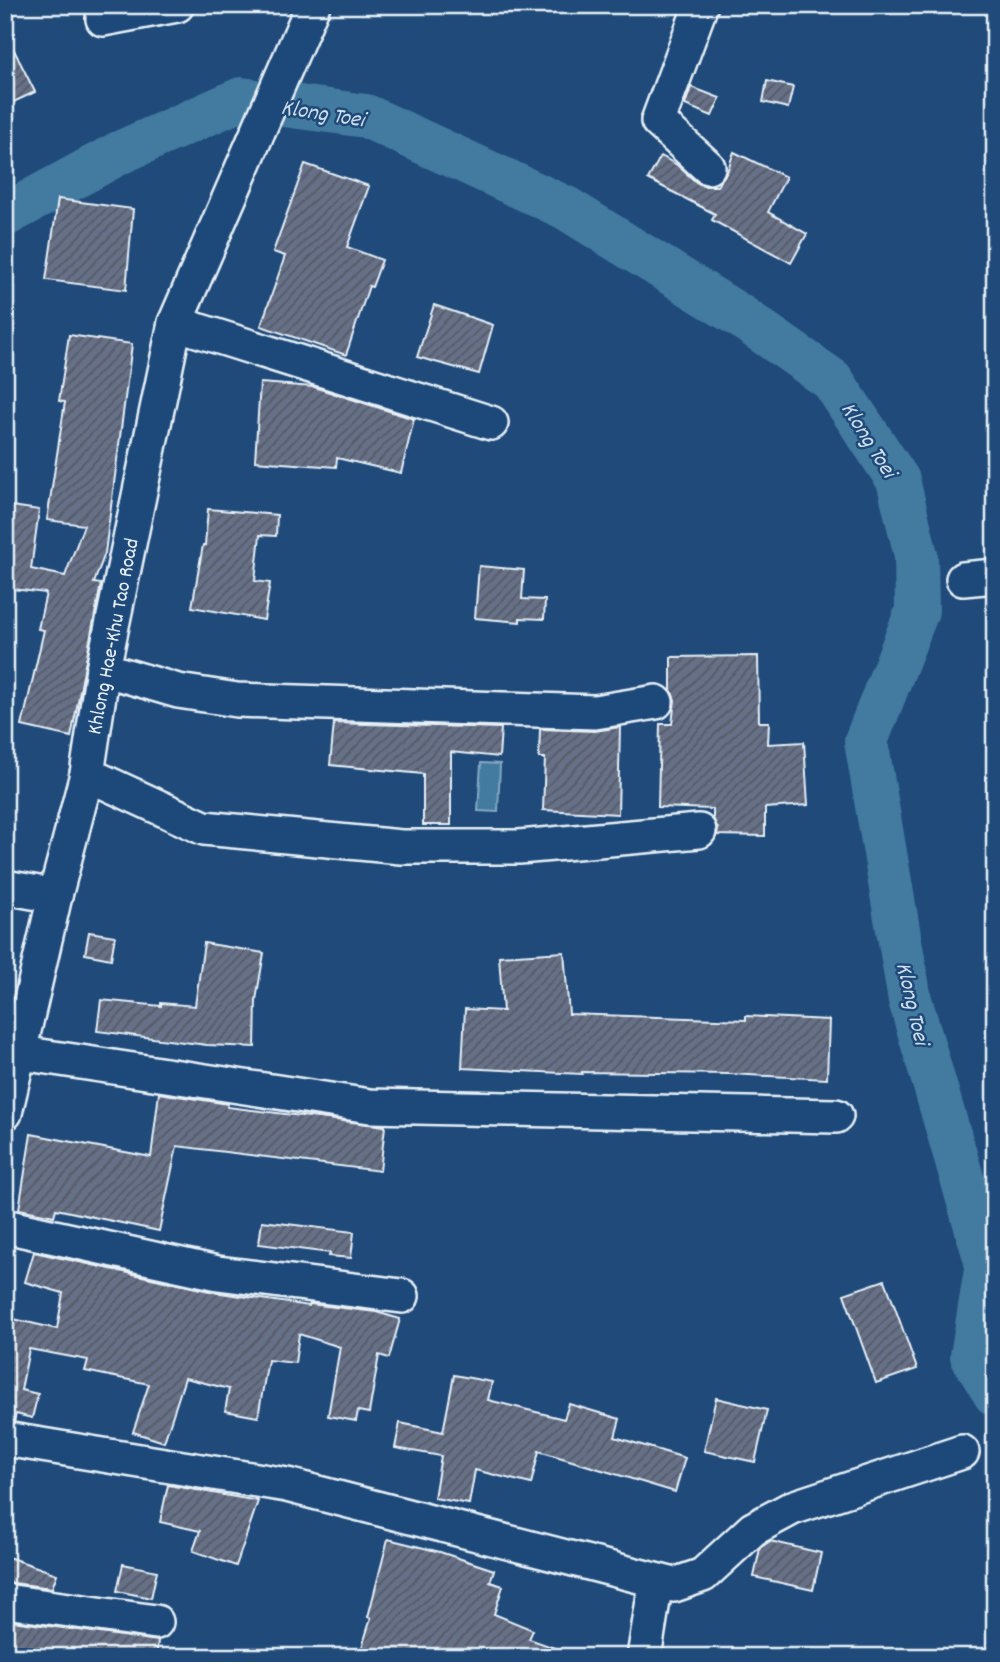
<svg xmlns="http://www.w3.org/2000/svg" width="1000" height="1662" viewBox="0 0 1000 1662" font-family="Dekko,sans-serif">
	<style>
		.water { fill: #437aa0; stroke: #85aac3; stroke-width: 2 }
		.lines { fill: none; stroke-linecap: round; stroke-linejoin: round }
		.river { stroke: #437aa0; stroke-width: 44 }
		.building { fill: url(#building-hatch); stroke: #e8f1f8; stroke-width: 2 }
		.minor-casing { stroke: #e8f1f8; stroke-width: 38 }
		.minor { stroke: #1f4a7a; stroke-width: 33 }
		.labels { text-anchor: middle; stroke-width: 5; stroke-linejoin: round; paint-order: stroke }
		.street-label { font-size: 21px; fill: #e8f1f8; stroke: #1f4a7a }
		.water-label { font-size: 23px; font-style: italic; fill: #cfdfeb; stroke: #1f4a7a }
	</style>
	<defs>
		<pattern id="building-hatch" width="6" height="6" patternUnits="userSpaceOnUse" patternTransform="scale(1.75)"><rect width="6" height="6" fill="#666f87"/><path d="M-1 1l2-2M0 6l6-6M5 7l2-2" fill="none" stroke="#545a65"/></pattern>
	</defs>
	<rect width="100%" height="100%" fill="#1f4a7a"/>
	<filter id="ink" filterUnits="userSpaceOnUse"><feTurbulence type="fractalNoise" baseFrequency=".0143" numOctaves="2"/><feDisplacementMap in="SourceGraphic" scale="14" xChannelSelector="R" yChannelSelector="G"/><feConvolveMatrix kernelMatrix="1 2 1 2 8 2 1 2 1" color-interpolation-filters="sRGB"/></filter>
	<g filter="url(#ink)">
		<!-- water -->
		<polygon class="water" points="481,763 500,764 498,812 478,811"/>
		<g class="lines">
			<!-- river -->
			<polyline class="river" points="5,215 119,153 241,99 366,116 566,208 740,316 832,380 898,480 916,555 917,611 866,741 910,1000 987,1264 972,1356 995,1394"/>
		</g>
		<!-- building -->
		<g class="building">
			<polygon points="5,32 35,92 5,106"/>
			<polygon points="767,81 793,87 788,108 763,102"/>
			<polygon points="691,87 720,98 712,116 685,105"/>
			<polygon points="734,152 786,177 768,212 807,234 791,263 712,220 715,214 648,179 661,156 677,165 696,182 703,186 717,186 727,172"/>
			<polygon points="305,164 369,186 347,247 382,260 372,287 369,286 346,355 261,326 285,256 273,252"/>
			<polygon points="58,199 133,209 126,290 46,280"/>
			<polygon points="434,305 493,325 479,374 417,357"/>
			<polygon points="69,335 132,344 105,553 94,583 101,584 71,737 22,726 44,630 38,629 46,593 5,588 5,505 39,510 31,569 65,576 84,525 47,520 65,402 59,401"/>
			<polygon points="260,383 314,387 414,419 401,473 337,458 336,467 255,461"/>
			<polygon points="208,509 277,515 276,536 260,535 255,581 270,583 264,620 192,607 203,545 205,545"/>
			<polygon points="479,566 524,570 522,599 545,600 544,619 520,618 520,622 475,618"/>
			<polygon points="758,656 759,722 769,722 768,744 804,742 808,805 765,808 765,836 717,835 718,829 713,818 713,809 658,807 660,724 672,724 675,700 671,690 671,657"/>
			<polygon points="334,723 501,728 499,757 451,752 451,825 423,825 423,774 330,765"/>
			<polygon points="620,727 618,814 543,810 545,758 539,758 540,729 595,731"/>
			<polygon points="89,932 115,936 111,959 85,954"/>
			<polygon points="204,943 264,953 256,1000 255,1047 207,1045 97,1031 101,1000 161,1006 161,1003 195,1006"/>
			<polygon points="564,952 569,1014 746,1020 746,1016 829,1020 827,1079 730,1074 582,1072 582,1074 462,1068 465,1009 503,1011 499,956"/>
			<polygon points="159,1093 228,1104 227,1107 385,1126 380,1171 177,1146 159,1231 56,1209 54,1216 19,1209 31,1134 151,1157"/>
			<polygon points="262,1221 354,1232 351,1258 329,1256 330,1253 259,1244"/>
			<polygon points="34,1252 214,1292 309,1306 310,1304 376,1312 400,1319 389,1358 379,1355 369,1413 358,1411 356,1421 328,1416 340,1347 299,1334 295,1363 268,1360 258,1417 225,1411 229,1389 185,1378 164,1442 133,1432 149,1384 85,1371 88,1360 29,1349 21,1390 38,1394 32,1418 16,1414 14,1421 5,1420 5,1317 57,1329 63,1293 25,1282"/>
			<polygon points="885,1280 917,1369 876,1383 844,1294"/>
			<polygon points="454,1375 492,1382 488,1400 564,1419 569,1404 620,1419 615,1437 685,1458 675,1492 539,1451 531,1484 475,1470 469,1504 434,1498 441,1456 395,1448 400,1423 443,1432"/>
			<polygon points="716,1398 767,1410 755,1462 704,1451"/>
			<polygon points="168,1485 258,1501 236,1566 193,1551 200,1531 160,1522"/>
			<polygon points="388,1539 440,1552 494,1570 490,1582 503,1586 494,1614 533,1630 529,1639 572,1654 571,1657 359,1657 371,1618 368,1617"/>
			<polygon points="770,1541 821,1553 813,1590 754,1577 760,1548"/>
			<polygon points="5,1556 57,1574 52,1588 5,1582"/>
			<polygon points="123,1564 157,1571 151,1598 117,1591"/>
			<polygon points="5,1620 158,1641 156,1657 5,1657"/>
		</g>
		<g class="lines">
			<defs>
				<g id="minor">
					<polyline points="701,5 658,121 708,167"/>
					<polyline points="103,19 177,5"/>
					<polyline points="175,323 491,423"/>
					<polyline points="963,579 995,576"/>
					<polyline points="103,669 178,691 237,700 595,712 656,702"/>
					<polyline points="87,774 204,828 401,847 519,847 699,831"/>
					<polyline points="5,887 55,896"/>
					<polyline points="21,1053 370,1106 836,1116"/>
					<polyline points="5,1113 55,896 87,774 103,669 175,323 313,5"/>
					<polyline points="5,1226 218,1273 402,1296"/>
					<polyline points="5,1439 287,1485 674,1585 703,1575 753,1529 792,1508 962,1452"/>
					<polyline points="5,1601 156,1622"/>
					<polyline points="644,1657 656,1582"/>
				</g>
			</defs>
			<!-- minor casing -->
			<use href="#minor" class="minor-casing"/>
			<!-- minor -->
			<use href="#minor" class="minor"/>
		</g>
	</g>
	<g class="labels">
		<!-- street labels -->
		<g class="street-label">
			<text transform="translate(112 636) rotate(-79)" y="7">Khlong Hae-Khu Tao Road</text>
		</g>
		<!-- water labels -->
		<g class="water-label">
			<text transform="translate(323 112) rotate(9)" y="8">Klong Toei</text>
			<text transform="translate(870 439) rotate(58)" y="8">Klong Toei</text>
			<text transform="translate(914 1003) rotate(77)" y="8">Klong Toei</text>
		</g>
	</g>
	<!-- margin -->
	<rect width="1000" height="1662" fill="none" stroke="#1f4a7a" stroke-width="28"/>
	<rect x="14" y="14" width="972" height="1634" fill="none" stroke="#e8f1f8" stroke-width="2.5" filter="url(#ink)"/>
</svg>
